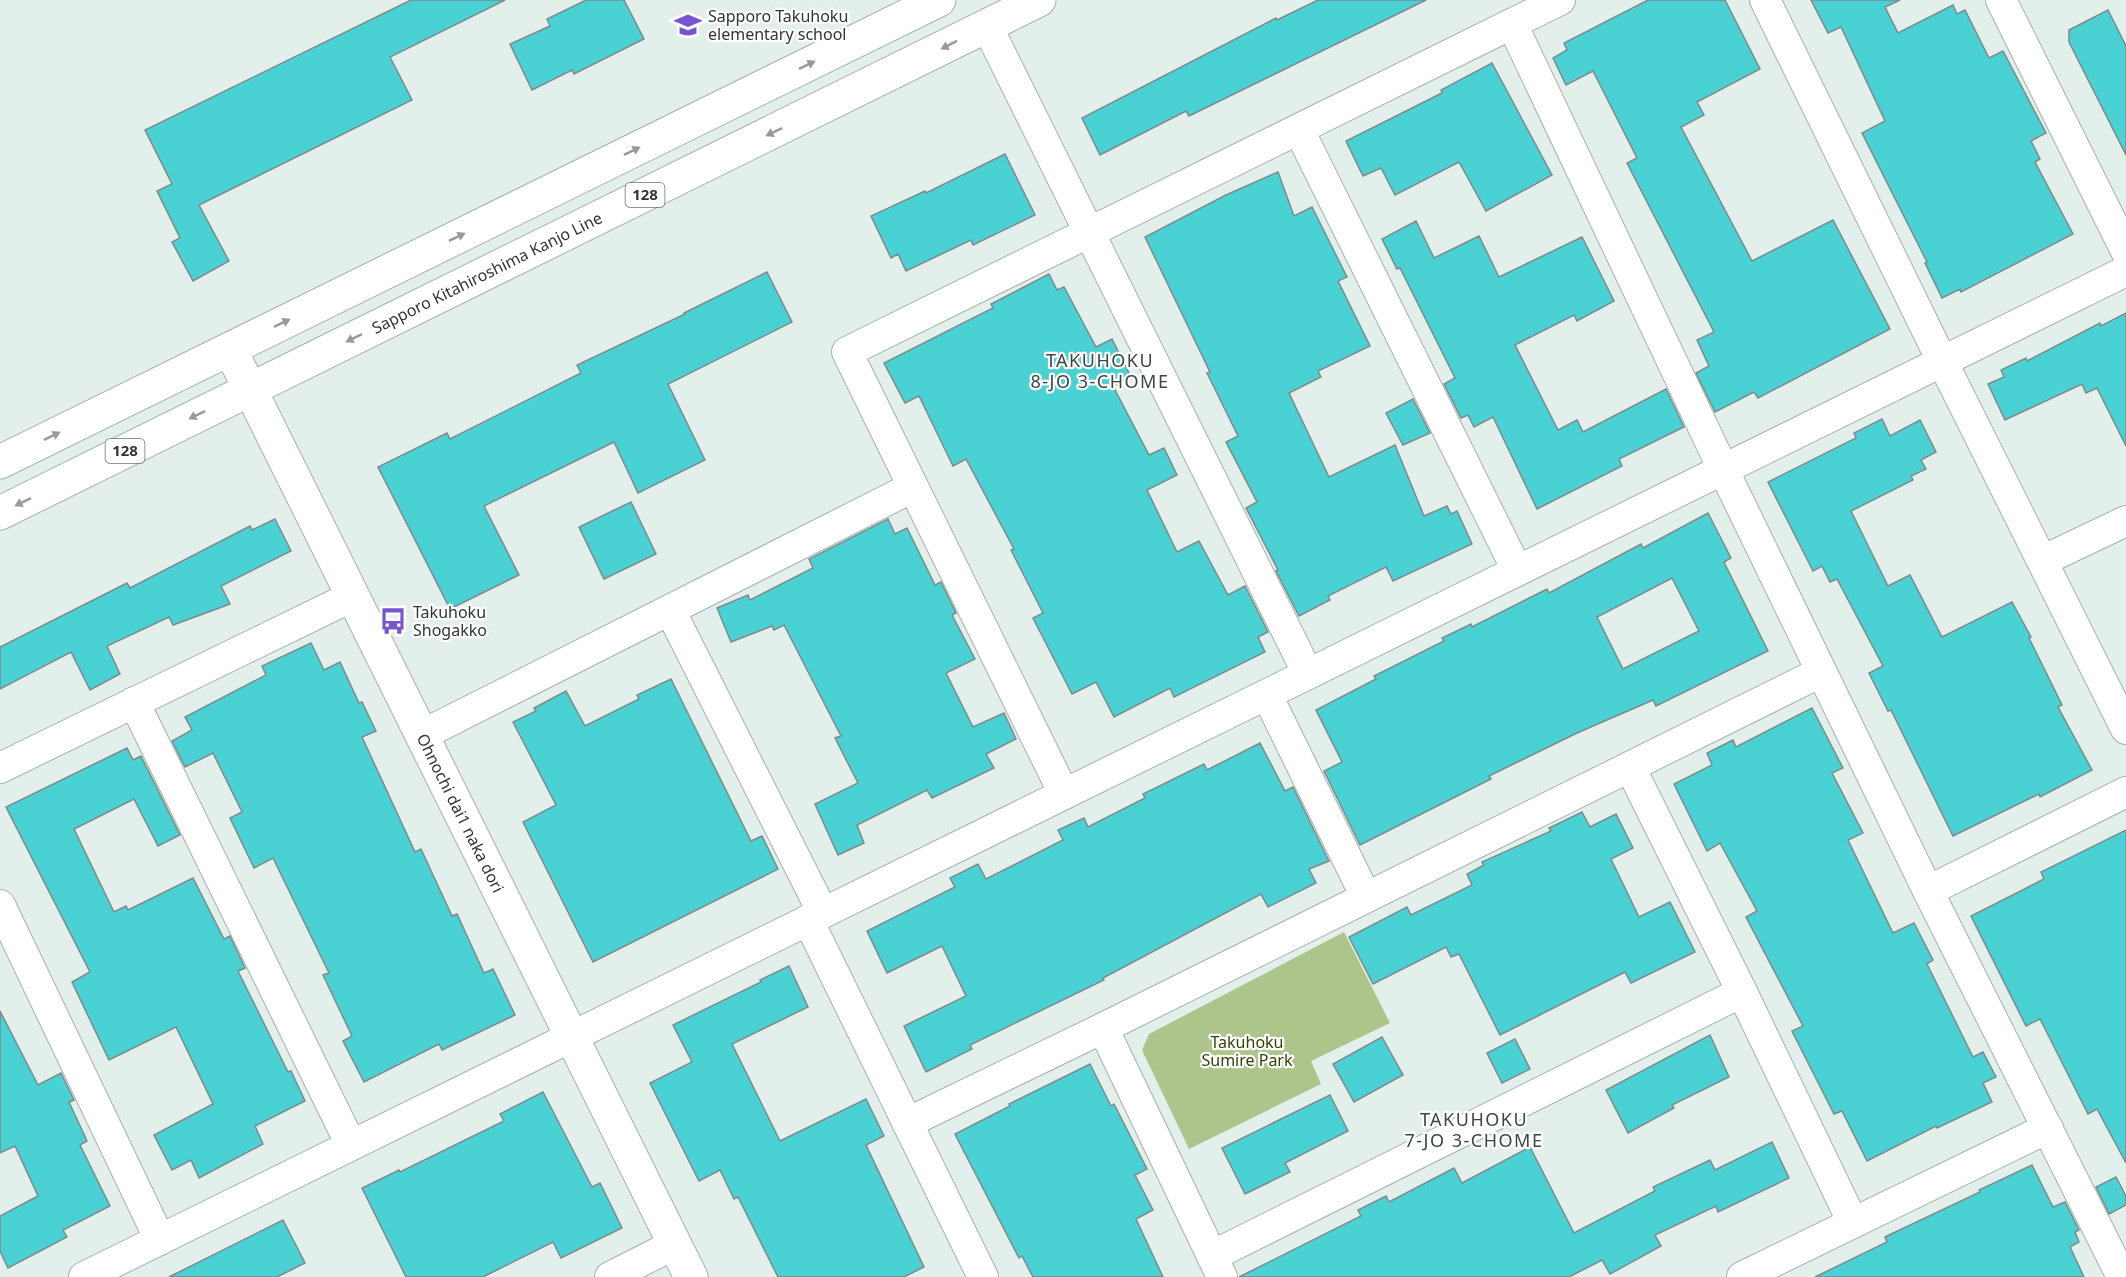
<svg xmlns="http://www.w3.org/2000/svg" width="2126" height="1277" viewBox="0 0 2126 1277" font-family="'Noto Sans',sans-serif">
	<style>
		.green { fill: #adc58a }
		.building { fill: #49d1d4; stroke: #7e8a8b; stroke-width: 1.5; fill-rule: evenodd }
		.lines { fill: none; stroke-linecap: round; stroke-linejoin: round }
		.street-casing { stroke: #a5b1ad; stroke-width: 32 }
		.secondary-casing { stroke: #a5b1ad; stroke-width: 35 }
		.primary-casing { stroke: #a5b1ad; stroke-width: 35 }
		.street { stroke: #fff; stroke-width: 30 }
		.secondary { stroke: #fff; stroke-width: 33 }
		.primary { stroke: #fff; stroke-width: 33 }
		.oneway { fill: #989a9a }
		.labels { text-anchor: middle; stroke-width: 4.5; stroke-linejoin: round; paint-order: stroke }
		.shield { fill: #fff; stroke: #6f7271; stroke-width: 1.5 }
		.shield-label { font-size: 15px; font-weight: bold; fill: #313534 }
		.poi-label { font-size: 16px; fill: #313534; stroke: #fff; text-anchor: start }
		.street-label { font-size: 16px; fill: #313534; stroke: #fff }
		.park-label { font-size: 16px; fill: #2f4304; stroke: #fff }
		.neighbourhood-label { font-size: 18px; letter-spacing: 1.5px; fill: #3c4643; stroke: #fff }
	</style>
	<rect width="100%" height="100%" fill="#e3efeb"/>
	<!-- green -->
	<polygon class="green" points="1344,932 1390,1023 1311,1061 1321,1084 1189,1149 1142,1050 1149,1034"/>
	<!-- building -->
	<g class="building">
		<polygon points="411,0 505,0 390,57 412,100 199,205 229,261 193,281 172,242 180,238 157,191 172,184 145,130"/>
		<polygon points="586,0 624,0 644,39 574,74 572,70 532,90 510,44 550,26 547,19"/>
		<polygon points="1318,0 1426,0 1189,116 1186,111 1100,155 1082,118 1276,18 1277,20"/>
		<polygon points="1648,0 1725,0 1760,69 1697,102 1704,115 1681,127 1752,261 1833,220 1890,329 1758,398 1754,392 1715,412 1696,373 1709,366 1697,340 1714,332 1627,163 1637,158 1593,71 1566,85 1553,58 1567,50 1564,43"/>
		<polygon points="1811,0 1900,0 1885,7 1898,33 1953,5 1957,14 1965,10 1989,58 2003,51 2046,133 2031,141 2040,159 2035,162 2073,234 1961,292 1960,289 1942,298 1925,263 1927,262 1862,133 1885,121 1841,27 1828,33"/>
		<polygon points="2108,10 2126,46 2126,155 2069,42 2069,30"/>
		<polygon points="1492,63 1552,175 1486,211 1459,162 1395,195 1381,168 1363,176 1346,141 1442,93 1441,90"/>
		<polygon points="1005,154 1035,215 973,245 971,240 906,271 898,254 891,258 871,216 925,191 926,193"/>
		<polygon points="1278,172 1294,216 1312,207 1347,277 1338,281 1370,346 1318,371 1321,377 1289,393 1329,477 1395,445 1424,516 1447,506 1451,514 1457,511 1472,544 1393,581 1386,567 1328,596 1330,600 1299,616 1276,571 1278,570 1246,508 1257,502 1226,442 1238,436 1207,373 1210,372 1145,237 1226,195"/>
		<polygon points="1416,221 1434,258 1479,236 1499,277 1582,237 1614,301 1577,321 1574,315 1515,345 1558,430 1577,420 1583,432 1666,389 1684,427 1619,459 1622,466 1537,509 1493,417 1474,427 1468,415 1461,418 1444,384 1455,378 1400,268 1397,269 1382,239"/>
		<polygon points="767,272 792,322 668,384 705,460 638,493 614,442 484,506 519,575 450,609 378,467 447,433 450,439 581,373 577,365 685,314 684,313"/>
		<polygon points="1049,274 1057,290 1064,287 1096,347 1112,339 1131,377 1113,386 1149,455 1164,448 1177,475 1147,490 1177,552 1199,541 1228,595 1245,586 1268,632 1258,637 1265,652 1174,697 1170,688 1114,717 1096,682 1072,694 1033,618 1043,613 1011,550 1014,549 966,459 953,466 919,396 905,403 884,363 993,308 991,304"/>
		<polygon points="2126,313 2126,446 2097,388 2086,393 2082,384 2005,420 1988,384 2004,377 2001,370 2026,358 2027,361 2100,323 2101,326"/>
		<polygon points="1413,399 1430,433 1403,445 1386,413"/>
		<polygon points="1882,419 1890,436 1920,420 1936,452 1921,460 1926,469 1911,476 1913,480 1851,511 1888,586 1910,575 1942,637 2012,602 2031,637 2029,638 2062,705 2058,707 2092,770 2040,797 2039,794 1953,836 1891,710 1888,711 1869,673 1883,666 1837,579 1830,582 1822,566 1813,571 1768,482 1856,438 1854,433"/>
		<polygon points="631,502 656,554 604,579 579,527"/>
		<path d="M 1708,513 L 1731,558 L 1724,562 L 1768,651 L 1656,706 L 1653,700 L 1577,733 L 1489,776 L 1491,779 L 1360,845 L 1324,771 L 1342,762 L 1316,710 L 1376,679 L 1374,676 L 1444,641 L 1442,638 L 1471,624 L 1472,627 L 1547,589 L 1549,593 L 1641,544 L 1643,548 ZM 1672,578 L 1699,631 L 1623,669 L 1597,617 Z"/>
		<polygon points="275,519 291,551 221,586 230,604 173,625 169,617 107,646 120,674 90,690 71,652 0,689 0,647 127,583 130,588 250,526 252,530"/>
		<polygon points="888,519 895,534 907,528 935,585 941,582 956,613 952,615 975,659 946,673 973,727 1004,713 1016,739 986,754 994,768 932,798 927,790 857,825 864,843 838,855 815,804 858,783 835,738 841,736 784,625 774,630 772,626 731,642 717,608 748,595 750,600 813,568 809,559"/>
		<polygon points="311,643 324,670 340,662 359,703 362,702 376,731 362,737 415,852 421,849 452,916 457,914 484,973 493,969 515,1015 442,1050 439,1044 364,1082 343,1041 352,1036 323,975 329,973 273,858 254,868 230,818 242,812 213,753 185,767 172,741 192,730 185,717 266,675 262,666"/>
		<polygon points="671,679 751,841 762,836 778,869 593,962 523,822 556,805 513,722 536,711 534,708 566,691 585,726 639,699 637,695"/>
		<polygon points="1812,708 1843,768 1832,773 1863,833 1848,840 1893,933 1914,923 1933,960 1927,964 1973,1057 1983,1052 1996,1077 1983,1083 1992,1102 1937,1128 1936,1126 1867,1161 1842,1111 1834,1114 1792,1031 1803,1026 1746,917 1757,911 1720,843 1707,851 1674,784 1712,765 1707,753 1733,740 1736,747"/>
		<polygon points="1260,743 1285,791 1293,787 1329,861 1309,869 1316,883 1268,907 1261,894 1103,978 1104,980 970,1045 972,1049 926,1072 904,1026 966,996 942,946 887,973 867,931 955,887 950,878 978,864 986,879 1063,840 1058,830 1084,818 1088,827 1145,798 1143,794 1204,764 1207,770"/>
		<polygon points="127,748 133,760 141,756 180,835 158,846 134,799 74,829 114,912 126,906 128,910 193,878 224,939 230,936 245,968 238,971 288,1072 291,1071 305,1101 255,1126 263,1144 199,1178 191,1160 172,1170 154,1135 213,1104 176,1027 109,1060 72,982 90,972 6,807"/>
		<polygon points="1582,812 1590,827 1616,814 1633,848 1611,859 1639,917 1670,902 1695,952 1631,983 1625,972 1500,1035 1459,954 1451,957 1446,947 1373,984 1349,937 1407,907 1411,915 1472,885 1467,874 1484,865 1482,862 1551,831 1549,828"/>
		<polygon points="2126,830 2126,1163 2097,1109 2088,1114 2040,1019 2026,1026 1971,916 2044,879 2041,872"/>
		<polygon points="789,966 808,1007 732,1044 780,1141 866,1099 884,1136 866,1145 924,1267 904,1277 778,1277 738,1197 734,1199 720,1170 699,1181 650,1083 692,1062 673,1025 761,982 760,980"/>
		<polygon points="0,1011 38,1085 61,1073 74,1100 69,1102 87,1141 80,1145 110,1206 63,1230 67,1237 8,1268 0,1251 0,1216 38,1196 15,1146 0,1153"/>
		<polygon points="1710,1035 1729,1077 1672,1105 1674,1108 1628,1133 1606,1090"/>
		<polygon points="1382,1037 1403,1075 1354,1102 1333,1064"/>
		<polygon points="1515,1039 1530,1069 1502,1083 1487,1053"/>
		<polygon points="1090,1064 1111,1106 1114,1104 1147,1169 1135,1175 1153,1210 1136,1219 1163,1277 1033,1277 1022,1256 1019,1258 955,1134 1010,1106 1009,1104"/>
		<polygon points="543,1092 592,1187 600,1183 622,1228 561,1258 553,1242 483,1277 406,1277 362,1188 399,1170 400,1172 504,1121 500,1114"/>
		<polygon points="1330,1095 1348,1131 1285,1163 1290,1172 1245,1194 1222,1148"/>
		<polygon points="1772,1142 1789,1178 1718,1212 1716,1206 1655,1235 1661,1246 1610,1274 1602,1260 1569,1277 1239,1277 1361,1216 1358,1210 1386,1196 1389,1202 1454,1168 1462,1183 1530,1147 1574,1233 1655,1191 1653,1187 1710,1160 1715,1170"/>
		<polygon points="2032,1165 2053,1207 2065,1202 2079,1230 2075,1232 2079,1242 2070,1247 2084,1277 1815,1277 1887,1242 1885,1237 1980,1192 1979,1190"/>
		<polygon points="2116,1177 2126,1196 2126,1205 2109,1214 2096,1187"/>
		<polygon points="283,1220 305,1263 277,1277 169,1277"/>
	</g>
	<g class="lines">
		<defs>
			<g id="street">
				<polyline points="1765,0 1942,361 2126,729"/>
				<polyline points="2001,0 2126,251"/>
				<polyline points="1512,24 1723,469 1928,891 2122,1277"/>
				<polyline points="987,26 1308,674"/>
				<polyline points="1299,130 1517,570"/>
				<polyline points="2042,561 2126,521"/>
				<polyline points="670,610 823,913"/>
				<polyline points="1267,695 1366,897"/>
				<polyline points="134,702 351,1145"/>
				<polyline points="422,735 913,487"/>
				<polyline points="1630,767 1742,992 1853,1223"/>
				<polyline points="0,768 353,596"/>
				<polyline points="1064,794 847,352 1560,0"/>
				<polyline points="1928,891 2126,792"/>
				<polyline points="0,905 160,1240"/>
				<polyline points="808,920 983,1277"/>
				<polyline points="1103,1028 1222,1277"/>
				<polyline points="907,1123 1103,1028 1821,672"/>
				<polyline points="1212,1256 1742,992"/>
				<polyline points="84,1277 2126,271"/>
				<polyline points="610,1277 675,1244"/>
				<polyline points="1742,1277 2048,1128"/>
			</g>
			<g id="secondary">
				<path id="s1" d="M 230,349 L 691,1277"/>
			</g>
			<g id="primary">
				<polyline points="0,462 939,0"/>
				<path id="s2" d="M 0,513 L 1039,0"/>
			</g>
		</defs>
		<!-- street casing -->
		<use href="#street" class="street-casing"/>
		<!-- secondary casing -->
		<use href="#secondary" class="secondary-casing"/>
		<!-- primary casing -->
		<use href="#primary" class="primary-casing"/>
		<!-- street -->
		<use href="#street" class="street"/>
		<!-- secondary -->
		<use href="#secondary" class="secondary"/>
		<!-- primary -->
		<use href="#primary" class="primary"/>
	</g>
	<!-- one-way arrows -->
	<defs><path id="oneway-solid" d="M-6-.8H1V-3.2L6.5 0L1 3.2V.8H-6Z" transform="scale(1.5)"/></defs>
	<g class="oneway">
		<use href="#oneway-solid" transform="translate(949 45) rotate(153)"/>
		<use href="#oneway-solid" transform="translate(807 65) rotate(-26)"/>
		<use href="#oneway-solid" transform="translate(774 132) rotate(154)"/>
		<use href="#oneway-solid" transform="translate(632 151) rotate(-26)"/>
		<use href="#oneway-solid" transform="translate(457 237) rotate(-26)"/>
		<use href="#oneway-solid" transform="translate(282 323) rotate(-26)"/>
		<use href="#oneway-solid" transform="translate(354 338) rotate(154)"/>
		<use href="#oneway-solid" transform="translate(197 415) rotate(154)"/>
		<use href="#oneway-solid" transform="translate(52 436) rotate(-26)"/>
		<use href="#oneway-solid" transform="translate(23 502) rotate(154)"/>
	</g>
	<!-- icons -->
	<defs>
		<symbol id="school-bare" viewBox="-9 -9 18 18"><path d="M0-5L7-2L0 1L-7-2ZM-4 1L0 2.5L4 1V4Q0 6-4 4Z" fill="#7755ce" stroke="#fff" stroke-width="2.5" paint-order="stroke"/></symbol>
		<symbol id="bus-bare" viewBox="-9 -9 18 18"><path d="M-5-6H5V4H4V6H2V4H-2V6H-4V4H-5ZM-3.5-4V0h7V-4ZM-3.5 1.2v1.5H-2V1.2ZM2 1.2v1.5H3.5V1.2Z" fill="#7755ce" stroke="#fff" stroke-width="2.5" paint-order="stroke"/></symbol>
	</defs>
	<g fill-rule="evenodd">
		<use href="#school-bare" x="669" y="6" width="38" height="38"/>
		<use href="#bus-bare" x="374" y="602" width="38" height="38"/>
	</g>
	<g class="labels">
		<!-- shield labels -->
		<g class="shield">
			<rect x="625.5" y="183" width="39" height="24" rx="4.5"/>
			<rect x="105.5" y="439" width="39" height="24" rx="4.5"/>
		</g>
		<g class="shield-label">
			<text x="645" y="200">128</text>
			<text x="125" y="456">128</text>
		</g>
		<!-- poi labels -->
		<g class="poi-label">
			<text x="708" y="22">Sapporo Takuhoku<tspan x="708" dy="18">elementary school</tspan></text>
			<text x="413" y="618">Takuhoku<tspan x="413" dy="18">Shogakko</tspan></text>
		</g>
		<!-- street labels -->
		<g class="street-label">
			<text dy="6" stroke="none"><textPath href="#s2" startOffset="543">Sapporo Kitahiroshima Kanjo Line</textPath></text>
			<text dy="6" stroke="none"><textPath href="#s1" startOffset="518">Ohnochi dai1 naka dori</textPath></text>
		</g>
		<!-- park labels -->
		<g class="park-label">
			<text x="1247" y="1048">Takuhoku<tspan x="1247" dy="18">Sumire Park</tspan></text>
		</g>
		<!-- neighbourhood labels -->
		<g class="neighbourhood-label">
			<text x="1100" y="367">TAKUHOKU<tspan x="1100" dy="21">8-JO 3-CHOME</tspan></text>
			<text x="1474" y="1126">TAKUHOKU<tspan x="1474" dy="21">7-JO 3-CHOME</tspan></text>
		</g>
	</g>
</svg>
